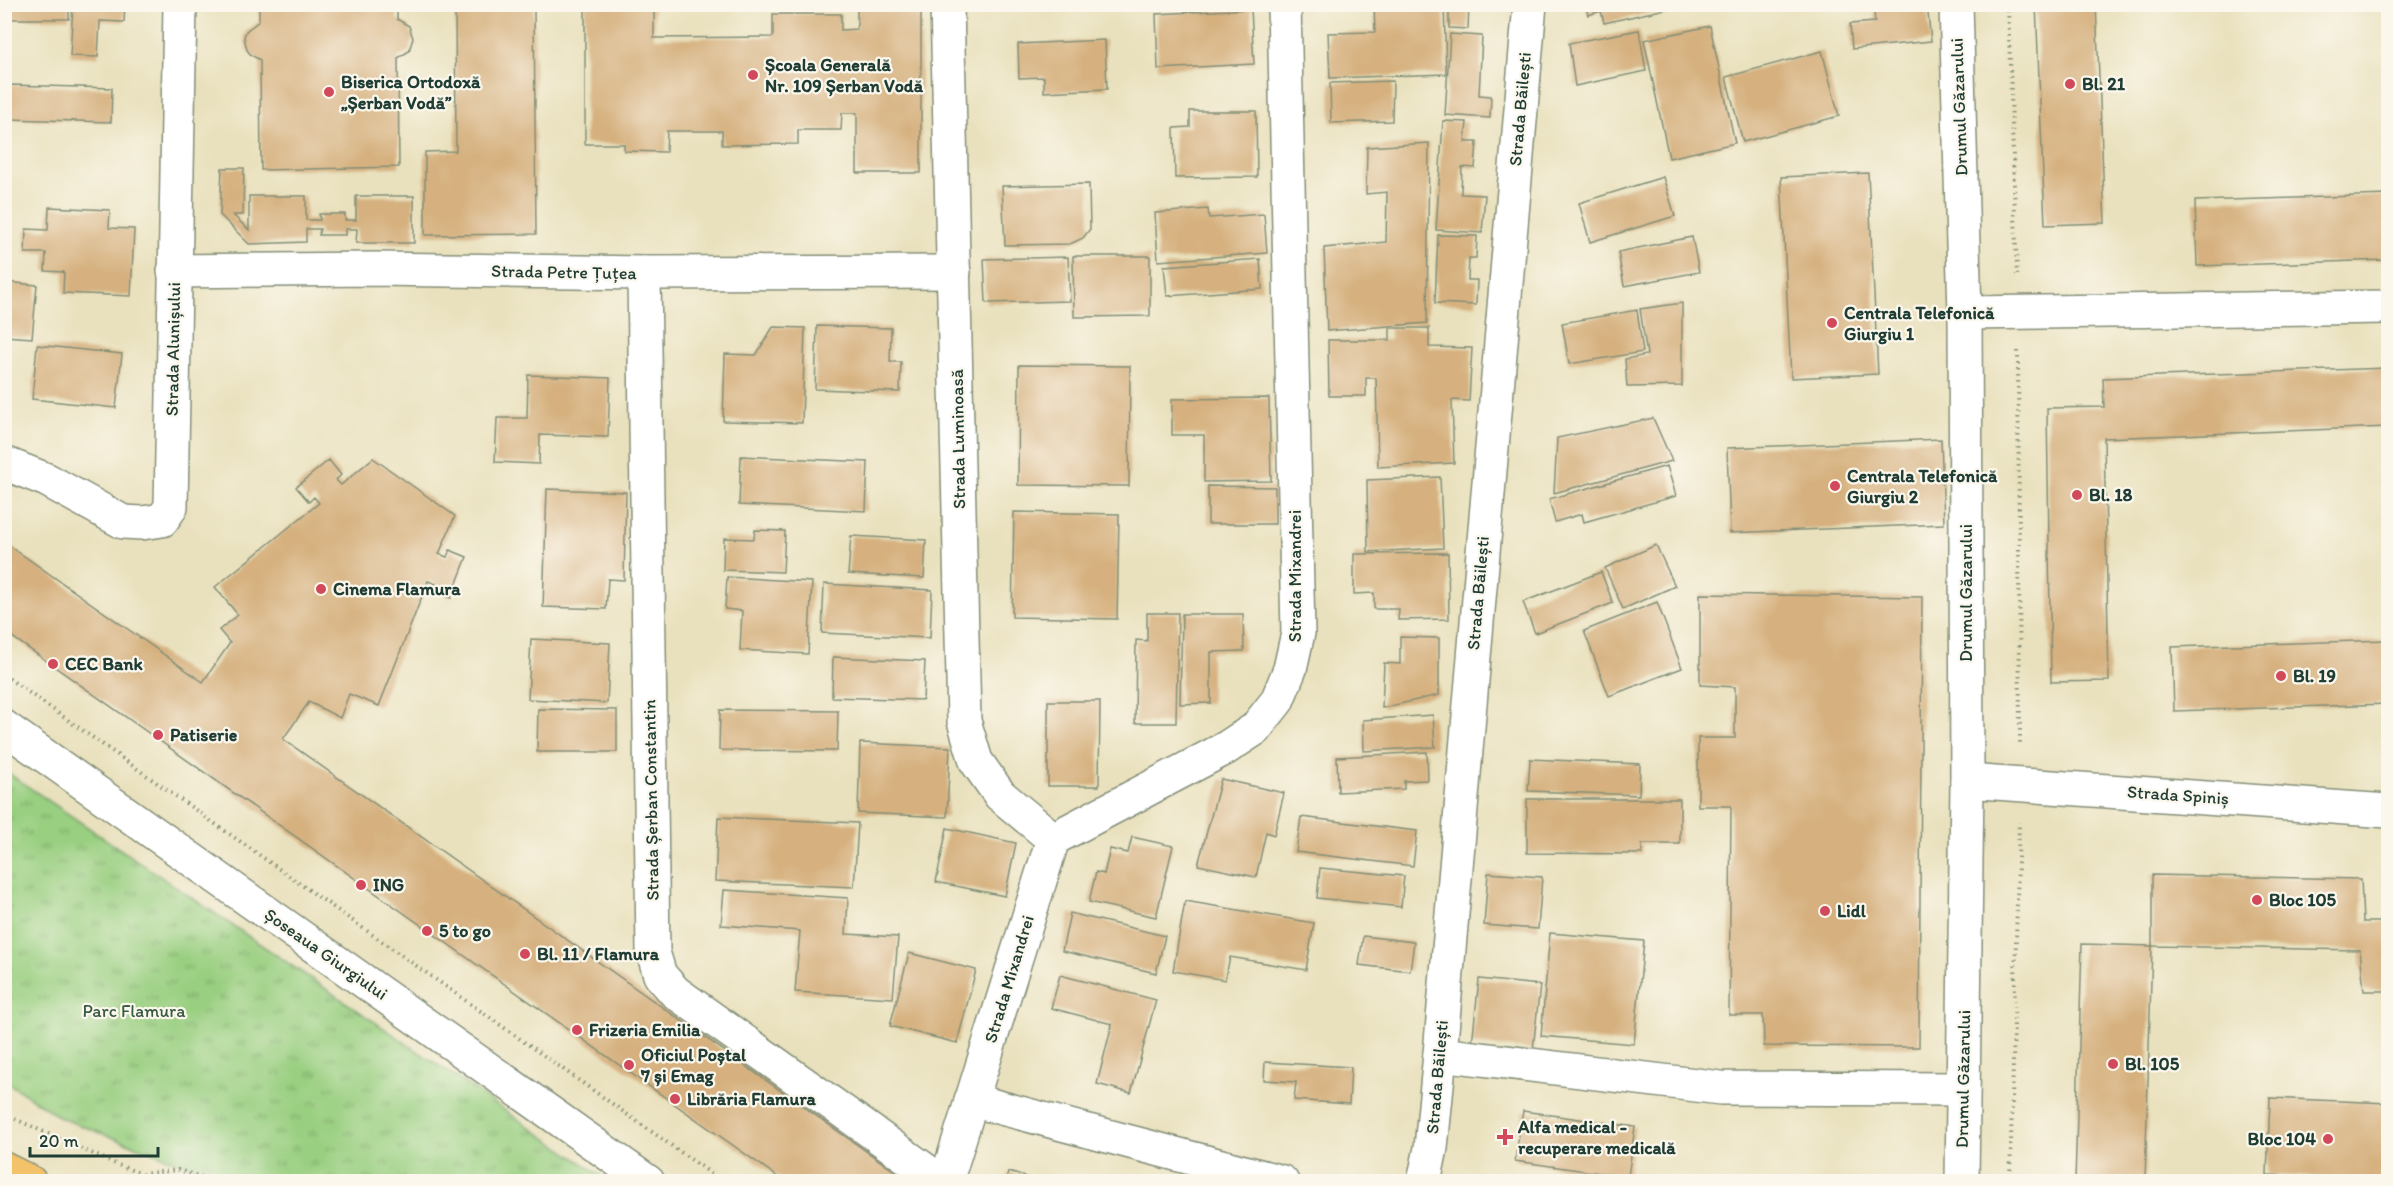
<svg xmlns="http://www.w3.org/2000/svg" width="2393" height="1186" viewBox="0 0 2393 1186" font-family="Itim,sans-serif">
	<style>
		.park { fill: url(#park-tufts); stroke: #5c865a; stroke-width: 1.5 }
		.building { fill: #d6b17f }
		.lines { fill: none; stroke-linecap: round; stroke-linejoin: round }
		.minor-casing { stroke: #848f78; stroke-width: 36 }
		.major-casing { stroke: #848f78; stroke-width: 36 }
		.path { stroke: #848f78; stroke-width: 4; stroke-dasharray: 1.5 4.5; stroke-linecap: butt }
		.minor { stroke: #fff; stroke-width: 33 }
		.major { stroke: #f3c26a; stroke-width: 33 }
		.poi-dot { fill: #d1495b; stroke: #fbf7ec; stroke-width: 2 }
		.labels { text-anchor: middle; stroke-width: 4.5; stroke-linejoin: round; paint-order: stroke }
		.poi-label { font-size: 18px; font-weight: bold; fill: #1f3d34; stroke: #fbf7ec; text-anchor: start }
		.street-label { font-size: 18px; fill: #1f3d34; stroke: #fbf7ec }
		.park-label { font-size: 18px; fill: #375a43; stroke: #fbf7ec }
	</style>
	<defs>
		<pattern id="park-tufts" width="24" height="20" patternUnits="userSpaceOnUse" patternTransform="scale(1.5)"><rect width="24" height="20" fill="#99cf80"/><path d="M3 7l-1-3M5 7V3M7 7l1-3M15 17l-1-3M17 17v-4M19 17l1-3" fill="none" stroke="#7ca96a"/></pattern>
	</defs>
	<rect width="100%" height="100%" fill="#fbf7ec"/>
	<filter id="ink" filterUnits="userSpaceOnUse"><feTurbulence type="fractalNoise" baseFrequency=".0167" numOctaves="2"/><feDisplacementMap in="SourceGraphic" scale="12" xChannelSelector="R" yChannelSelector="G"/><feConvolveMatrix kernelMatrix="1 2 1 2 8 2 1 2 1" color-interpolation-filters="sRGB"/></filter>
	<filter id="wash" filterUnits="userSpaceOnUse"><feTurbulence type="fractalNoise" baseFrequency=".008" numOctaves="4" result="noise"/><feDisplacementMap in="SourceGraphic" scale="24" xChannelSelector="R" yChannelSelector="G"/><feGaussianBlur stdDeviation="1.35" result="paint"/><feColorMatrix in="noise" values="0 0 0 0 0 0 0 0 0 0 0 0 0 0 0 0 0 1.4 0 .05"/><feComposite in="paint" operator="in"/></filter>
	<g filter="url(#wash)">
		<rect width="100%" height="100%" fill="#e9e1bd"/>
		<!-- park -->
		<polygon class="park" points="4,771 5,771 609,1181 246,1181 178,1162 61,1118 5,1081"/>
		<g id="blocks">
			<!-- building -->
			<g class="building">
				<rect x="6" y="4" width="63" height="15"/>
				<polygon points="73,4 125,4 124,22 100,21 98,57 70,56"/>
				<polygon points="259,4 397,4 397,19 409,26 413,38 409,51 398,58 399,167 261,170 260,60 251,55 247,50 244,37 246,31 259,21"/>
				<polygon points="455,4 534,4 536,234 425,235 425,152 456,151"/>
				<polygon points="585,4 654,4 654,38 773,37 773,14 841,14 841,30 857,29 857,4 921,4 921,173 857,173 857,113 842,113 841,130 798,130 798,144 722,145 722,131 667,131 666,152 624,151 624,144 585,144"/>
				<polygon points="1374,4 1444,4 1446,74 1330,78 1328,33 1375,32"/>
				<polygon points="1449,4 1469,4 1468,29 1449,28"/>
				<polygon points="1585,4 1683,4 1683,5 1604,23 1601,11 1588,15"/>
				<polygon points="1873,4 1927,4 1931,41 1852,49 1850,24 1875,22"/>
				<polygon points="2036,4 2096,4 2105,223 2045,225"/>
				<polygon points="1251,9 1254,64 1158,69 1156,14"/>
				<polygon points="1710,26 1735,143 1669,158 1644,40"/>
				<polygon points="1639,30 1646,71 1575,86 1569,43"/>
				<polygon points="1450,34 1482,36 1479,95 1491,96 1490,118 1445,115"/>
				<polygon points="1105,40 1107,89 1044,92 1044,77 1019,78 1018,44"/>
				<polygon points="1822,51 1839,116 1743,142 1726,77"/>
				<polygon points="1393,81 1392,121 1331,123 1330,83"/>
				<polygon points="9,85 112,88 111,122 8,119"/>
				<polygon points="1190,111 1256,111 1257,177 1175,178 1174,128 1190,127"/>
				<polygon points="1443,121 1467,122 1465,142 1477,142 1475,168 1462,167 1461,194 1485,195 1482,233 1436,230"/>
				<polygon points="1429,143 1427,323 1327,331 1324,248 1386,242 1387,192 1366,194 1367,147"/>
				<polygon points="222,168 244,168 243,215 233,215 249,230 249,196 306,196 306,220 320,220 319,214 345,214 345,220 356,220 356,196 414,196 414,243 356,243 357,229 345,229 345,235 319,235 320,229 306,229 306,242 249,244 220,215"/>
				<polygon points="1868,173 1878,374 1791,378 1781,177"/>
				<polygon points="1663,177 1675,216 1590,242 1579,203"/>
				<polygon points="1089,184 1090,229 1083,238 1070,244 1005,245 1002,186"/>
				<polygon points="2388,195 2388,260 2197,266 2195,201"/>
				<polygon points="49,207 110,210 109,228 134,229 131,296 63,293 64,272 45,271 46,253 25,253 26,229 48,230"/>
				<polygon points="1208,209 1209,218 1264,214 1267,253 1158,261 1155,213"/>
				<polygon points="1438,235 1477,236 1476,258 1469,258 1468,280 1477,280 1476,305 1435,303"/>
				<polygon points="1692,237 1699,272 1624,286 1618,252"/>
				<polygon points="1073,256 1150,256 1150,316 1074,317"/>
				<polygon points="1068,257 1070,301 986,303 984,259"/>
				<polygon points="1260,259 1262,289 1167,296 1164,266"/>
				<polygon points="4,282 37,285 32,338 4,336"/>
				<polygon points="1682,303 1682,386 1627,387 1625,359 1647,355 1640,309"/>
				<polygon points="1637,310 1643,352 1569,364 1562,323"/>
				<polygon points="817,326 891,328 890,362 901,362 900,392 815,389"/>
				<polygon points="773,327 805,328 802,423 723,421 725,354 756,355"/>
				<polygon points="1390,328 1429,328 1429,347 1472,348 1469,401 1452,400 1454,463 1378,467 1376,378 1366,378 1366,396 1329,396 1328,340 1390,340"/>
				<polygon points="37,345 122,354 116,408 32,399"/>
				<polygon points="1019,365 1130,366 1129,486 1018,485"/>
				<polygon points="2388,368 2388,427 2104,438 2109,681 2051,682 2047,408 2104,407 2103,378"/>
				<polygon points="528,375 610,378 608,437 540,435 539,464 495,462 497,418 527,418"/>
				<polygon points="1269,398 1271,481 1204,482 1204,435 1172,435 1172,399"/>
				<polygon points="1653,418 1672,461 1554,493 1557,438"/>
				<polygon points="1941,439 1944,524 1730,533 1727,448"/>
				<polygon points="741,456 868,462 866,511 739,505"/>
				<polygon points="373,458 455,516 439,554 447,557 450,550 467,557 451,598 433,591 436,584 428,581 379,706 349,694 340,718 309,702 283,739 904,1178 901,1182 785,1182 4,631 4,542 203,682 230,643 219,630 238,615 215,587 319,503 314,497 309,502 296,487 329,460 341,475 336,480 341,485"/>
				<polygon points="1667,466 1676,496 1584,522 1582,514 1555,522 1549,499"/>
				<polygon points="1440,477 1443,548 1368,552 1367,480"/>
				<polygon points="1208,486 1275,487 1275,524 1208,524"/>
				<polygon points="547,489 626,492 624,580 608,579 606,609 543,607"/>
				<polygon points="1014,512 1119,514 1117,619 1012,617"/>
				<polygon points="755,530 785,531 783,572 723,570 724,538 754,539"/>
				<polygon points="851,536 926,540 924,578 848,574"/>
				<polygon points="1656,545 1675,586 1623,609 1605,568"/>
				<polygon points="1448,553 1449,619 1398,620 1399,609 1374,609 1374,593 1354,594 1354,554"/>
				<polygon points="1601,572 1613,603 1535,633 1523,602"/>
				<polygon points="727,577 812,582 808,654 740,650 742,611 725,609"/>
				<polygon points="824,584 932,590 930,638 822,633"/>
				<polygon points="1700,594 1922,597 1919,1047 1764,1046 1763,1015 1729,1015 1731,806 1698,806 1698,738 1735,738 1735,687 1700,685"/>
				<polygon points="1657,602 1682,668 1609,696 1584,631"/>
				<polygon points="1147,613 1178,613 1176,723 1135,723 1136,640 1147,641"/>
				<polygon points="1182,614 1243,614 1244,651 1211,652 1211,703 1180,704"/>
				<polygon points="1400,637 1439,638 1439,695 1382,708 1384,663 1400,664"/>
				<polygon points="531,639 610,643 607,703 528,699"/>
				<polygon points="2388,640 2388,704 2174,711 2172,647"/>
				<polygon points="833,657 925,661 923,700 832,697"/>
				<polygon points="1048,701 1100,701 1099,786 1048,786"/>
				<polygon points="538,709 617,710 617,752 537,752"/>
				<polygon points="720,710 838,711 837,751 719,750"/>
				<polygon points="1433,715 1435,747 1364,751 1363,720"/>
				<polygon points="860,743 950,747 947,817 858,813"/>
				<polygon points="1427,752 1428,780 1404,781 1404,789 1338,792 1337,757"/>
				<polygon points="1530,759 1640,764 1639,795 1528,791"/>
				<polygon points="1221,779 1284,793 1274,835 1266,832 1256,877 1198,865"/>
				<polygon points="1527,799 1680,799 1680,844 1642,844 1642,854 1527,853"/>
				<polygon points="718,817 858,823 854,887 715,881"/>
				<polygon points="1301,817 1417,831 1413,866 1296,852"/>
				<polygon points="947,828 1016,843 1005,896 936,882"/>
				<polygon points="1132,837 1173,846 1156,917 1089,902 1096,872 1104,874 1110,849 1128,853"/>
				<polygon points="1320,868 1404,876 1401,907 1317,898"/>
				<polygon points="1488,873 1542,877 1538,929 1484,925"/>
				<polygon points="2152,875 2361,879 2363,922 2388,922 2388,991 2364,991 2360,950 2152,946"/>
				<polygon points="724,890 848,898 846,934 898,937 893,998 795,992 800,931 721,925"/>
				<polygon points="1185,901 1314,923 1306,970 1230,957 1225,980 1173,971"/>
				<polygon points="1070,913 1165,936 1156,973 1062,951"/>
				<polygon points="1550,933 1644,941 1634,1044 1541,1036"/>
				<polygon points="1363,936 1414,942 1410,971 1359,965"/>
				<polygon points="2082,944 2152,946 2145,1182 2075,1182"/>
				<polygon points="909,953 976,970 957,1043 890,1026"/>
				<polygon points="1060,975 1156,1000 1131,1093 1097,1084 1112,1024 1051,1008"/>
				<polygon points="1479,979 1540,985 1533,1050 1472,1044"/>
				<polygon points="1265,1062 1351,1067 1349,1104 1294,1100 1296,1082 1264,1080"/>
				<polygon points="2270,1098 2388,1103 2388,1181 2267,1175"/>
				<polygon points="1523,1111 1635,1127 1628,1177 1515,1161"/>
				<polygon points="1008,1172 1041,1181 1041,1182 1006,1182"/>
			</g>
		</g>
	</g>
	<g filter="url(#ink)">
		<use href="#blocks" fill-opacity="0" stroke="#848f78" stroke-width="1.5"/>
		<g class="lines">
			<defs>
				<g id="minor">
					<polyline points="947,4 964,721 976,761 1000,795 1053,839"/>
					<polyline points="1956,4 1965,313 1967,781 1962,1182"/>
					<polyline points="174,271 375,269 644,273 954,272"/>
					<polyline points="644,273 653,952 660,975 675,992 942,1182"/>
					<polyline points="1965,313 2388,307"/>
					<polyline points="4,463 47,480 123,522 142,523 162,520 171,507 180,4"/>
					<polyline points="4,727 648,1182"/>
					<polyline points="1967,781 2388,811"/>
					<polyline points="1440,1054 1721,1088 1963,1089"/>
					<polyline points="971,1100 1282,1182"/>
					<polyline points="946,1182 1053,839 1226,748 1255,729 1277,701 1290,669 1298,633 1284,4"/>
					<polyline points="1424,1182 1431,1148 1440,1054 1530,4"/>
				</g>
				<polyline id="major" points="4,1169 30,1182"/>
			</defs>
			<!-- minor casing -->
			<use href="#minor" class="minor-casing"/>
			<!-- major casing -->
			<use href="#major" class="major-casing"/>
			<!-- path -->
			<g class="path">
				<polyline points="2008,4 2017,275"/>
				<polyline points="2018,351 2020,746"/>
				<polyline points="4,675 723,1182"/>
				<polyline points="4,1114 118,1165 142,1174 178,1170 219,1182"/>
				<polyline points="2010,1182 2019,822"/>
			</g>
			<!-- minor -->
			<use href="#minor" class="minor"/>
			<!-- major -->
			<use href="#major" class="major"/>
		</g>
	</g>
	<!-- markers -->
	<g class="poi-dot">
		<circle cx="753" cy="75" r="6"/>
		<circle cx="2070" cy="84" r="6"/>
		<circle cx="329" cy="92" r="6"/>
		<circle cx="1832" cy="323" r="6"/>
		<circle cx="1835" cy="486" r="6"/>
		<circle cx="2077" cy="495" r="6"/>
		<circle cx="321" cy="589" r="6"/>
		<circle cx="53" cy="664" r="6"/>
		<circle cx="2281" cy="676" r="6"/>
		<circle cx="158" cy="735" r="6"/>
		<circle cx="361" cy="885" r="6"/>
		<circle cx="2257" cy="900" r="6"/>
		<circle cx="1825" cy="911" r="6"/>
		<circle cx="427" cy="931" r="6"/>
		<circle cx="525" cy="954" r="6"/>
		<circle cx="577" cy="1030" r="6"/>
		<circle cx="2113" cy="1064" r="6"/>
		<circle cx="629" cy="1065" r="6"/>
		<circle cx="675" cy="1099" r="6"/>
		<path d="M1502 1128h6v6h6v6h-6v6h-6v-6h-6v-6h6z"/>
		<circle cx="2328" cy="1139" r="6"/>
	</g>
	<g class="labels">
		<!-- poi labels -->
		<g class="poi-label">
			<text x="765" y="71">Școala Generală<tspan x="765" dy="21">Nr. 109 Șerban Vodă</tspan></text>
			<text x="341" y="88">Biserica Ortodoxă<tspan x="341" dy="21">„Șerban Vodă”</tspan></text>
			<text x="2082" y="90">Bl. 21</text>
			<text x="1844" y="319">Centrala Telefonică<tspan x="1844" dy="21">Giurgiu 1</tspan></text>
			<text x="1847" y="482">Centrala Telefonică<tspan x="1847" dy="21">Giurgiu 2</tspan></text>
			<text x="2089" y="501">Bl. 18</text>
			<text x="333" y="595">Cinema Flamura</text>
			<text x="65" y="670">CEC Bank</text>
			<text x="2293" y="682">Bl. 19</text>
			<text x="170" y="741">Patiserie</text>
			<text x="373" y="891">ING</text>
			<text x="2269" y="906">Bloc 105</text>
			<text x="1837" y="917">Lidl</text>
			<text x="439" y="937">5 to go</text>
			<text x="537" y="960">Bl. 11 / Flamura</text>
			<text x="589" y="1036">Frizeria Emilia</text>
			<text x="641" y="1061">Oficiul Poștal<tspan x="641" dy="21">7 și Emag</tspan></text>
			<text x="2125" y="1070">Bl. 105</text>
			<text x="687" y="1105">Librăria Flamura</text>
			<text x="1518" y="1133">Alfa medical -<tspan x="1518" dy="21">recuperare medicală</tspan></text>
			<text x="2316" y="1145" text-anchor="end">Bloc 104</text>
		</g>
		<!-- street labels -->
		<g class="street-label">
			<text transform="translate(1959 107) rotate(-92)" y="6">Drumul Găzarului</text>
			<text transform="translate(1520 109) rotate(-85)" y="6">Strada Băilești</text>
			<text transform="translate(564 272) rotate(1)" y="6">Strada Petre Țuțea</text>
			<text transform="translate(173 349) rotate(-89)" y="6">Strada Alunișului</text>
			<text transform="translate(958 439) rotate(-91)" y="6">Strada Luminoasă</text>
			<text transform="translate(1295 576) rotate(-90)" y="6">Strada Mixandrei</text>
			<text transform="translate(1478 593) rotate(-85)" y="6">Strada Băilești</text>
			<text transform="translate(1966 593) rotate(-90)" y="6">Drumul Găzarului</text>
			<text transform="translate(2178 795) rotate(4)" y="6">Strada Spiniș</text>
			<text transform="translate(651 800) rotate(-91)" y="6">Strada Șerban Constantin</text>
			<text transform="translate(326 954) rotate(35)" y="6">Șoseaua Giurgiului</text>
			<text transform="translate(1009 979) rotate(-73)" y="6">Strada Mixandrei</text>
			<text transform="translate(1437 1077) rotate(-85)" y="6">Strada Băilești</text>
			<text transform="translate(1963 1079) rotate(-89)" y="6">Drumul Găzarului</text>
		</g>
		<!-- park labels -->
		<g class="park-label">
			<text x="134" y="1017">Parc Flamura</text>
		</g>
	</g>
	<!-- margin -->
	<rect width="2393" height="1186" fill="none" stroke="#fbf7ec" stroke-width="24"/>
	<!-- scale -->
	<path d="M30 1147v9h128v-9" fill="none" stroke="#1f3d34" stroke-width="3"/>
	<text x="39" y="1147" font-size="18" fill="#1f3d34" stroke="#fbf7ec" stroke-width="4.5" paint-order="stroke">20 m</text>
</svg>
